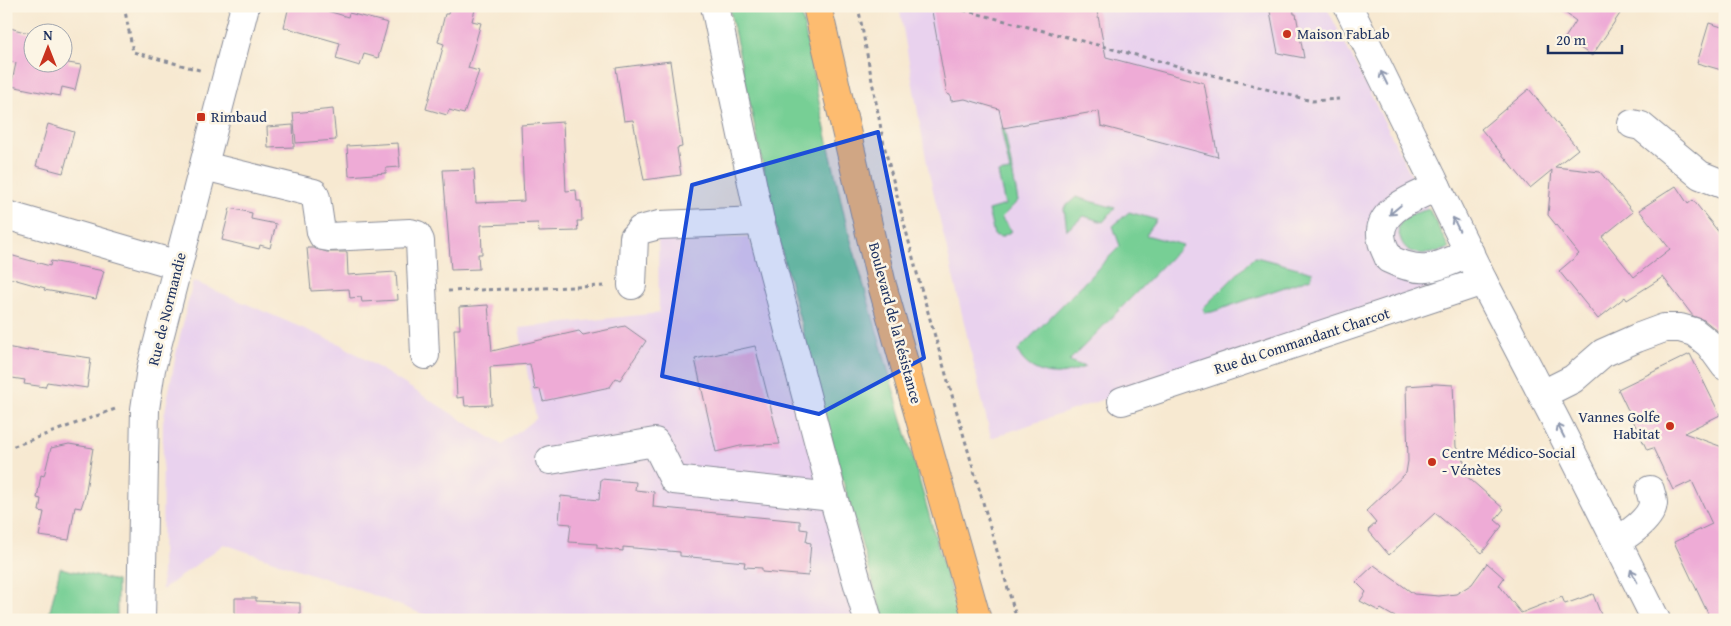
<svg xmlns="http://www.w3.org/2000/svg" width="1731" height="626" viewBox="0 0 1731 626" font-family="'Gentium Book Plus',serif">
	<style>
		.built { fill: #e9d2ee }
		.green { fill: #77cf95; stroke: #497f7a }
		.building { fill: #eeabd6 }
		.lines { fill: none; stroke-linecap: round; stroke-linejoin: round }
		.minor-casing { stroke: #898c98; stroke-width: 30 }
		.major-casing { stroke: #898c98; stroke-width: 30 }
		.path { stroke: #898c98; stroke-width: 3; stroke-dasharray: 4 4; stroke-linecap: butt }
		.minor { stroke: #fff; stroke-width: 28 }
		.major { stroke: #fdbc70; stroke-width: 28 }
		.oneway { stroke: #8d97ae }
		.marked { fill: #1d4ed8; fill-opacity: 0.2; stroke: #1d4ed8; stroke-width: 4; stroke-linejoin: round }
		.poi-dot { fill: #c8321e; stroke: #fcf5e5; stroke-width: 2 }
		.labels { text-anchor: middle; stroke-width: 5; stroke-linejoin: round; paint-order: stroke }
		.poi-label { font-size: 15px; fill: #1b2f5e; stroke: #fcf5e5; text-anchor: start }
		.street-label { font-size: 15px; fill: #1b2f5e; stroke: #fcf5e5 }
	</style>
	<rect width="100%" height="100%" fill="#fcf5e5"/>
	<filter id="ink" filterUnits="userSpaceOnUse"><feTurbulence type="fractalNoise" baseFrequency=".02" numOctaves="2"/><feDisplacementMap in="SourceGraphic" scale="10" xChannelSelector="R" yChannelSelector="G"/><feConvolveMatrix kernelMatrix="1 2 1 2 8 2 1 2 1" color-interpolation-filters="sRGB"/></filter>
	<filter id="wash" filterUnits="userSpaceOnUse"><feTurbulence type="fractalNoise" baseFrequency=".0096" numOctaves="4" result="noise"/><feDisplacementMap in="SourceGraphic" scale="20" xChannelSelector="R" yChannelSelector="G"/><feGaussianBlur stdDeviation="1.12" result="paint"/><feColorMatrix in="noise" values="0 0 0 0 0 0 0 0 0 0 0 0 0 0 0 0 0 1.4 0 .05"/><feComposite in="paint" operator="in"/></filter>
	<g filter="url(#wash)">
		<rect width="100%" height="100%" fill="#f7e9d1"/>
		<!-- built -->
		<g class="built">
			<polygon points="899,6 1326,6 1462,276 991,438 928,169"/>
			<polygon points="658,238 749,238 833,497 858,620 438,620 370,594 224,544 162,590 163,422 177,349 193,281 342,345 502,445 536,418 519,328 659,313"/>
		</g>
		<!-- green -->
		<g class="green">
			<polygon points="729,6 800,6 819,102 846,223 959,620 884,620 838,464 779,241"/>
			<polygon points="1001,128 1004,128 1018,201 1001,218 1012,231 1001,237 994,235 988,210 1005,205 998,173 1010,171"/>
			<polygon points="1076,197 1115,208 1103,222 1084,216 1067,230 1064,208"/>
			<path d="M 1429,209 L 1449,248 C 1432,255 1406,260 1400,237 C 1398,231 1397,227 1401,222 C 1406,214 1420,212 1429,209 Z"/>
			<path d="M 1129,212 L 1157,220 L 1146,235 L 1183,245 L 1069,361 L 1085,367 C 1075,370 1064,375 1053,374 C 1040,374 1021,364 1018,350 L 1120,246 L 1113,226 Z"/>
			<polygon points="1256,257 1313,272 1311,278 1212,312 1205,313 1203,308 1253,258"/>
			<polygon points="60,568 117,581 117,620 48,620"/>
		</g>
		<g id="blocks">
			<!-- building -->
			<g class="building">
				<polygon points="289,6 311,6 348,17 349,13 388,23 378,58 364,54 360,66 336,59 340,43 284,27"/>
				<polygon points="450,6 476,6 472,21 481,23 468,68 479,71 464,114 449,110 447,115 426,109 444,44 438,42 445,14 448,14"/>
				<polygon points="931,6 1096,6 1106,57 1204,83 1218,157 1101,126 1099,111 1003,128 999,109 965,99 951,101 950,95 947,94"/>
				<polygon points="1269,6 1293,6 1294,14 1296,14 1304,58 1278,53"/>
				<polygon points="1556,6 1625,6 1592,56 1565,38 1576,21"/>
				<polygon points="1709,23 1725,28 1725,71 1697,63"/>
				<polygon points="10,28 32,34 32,62 62,62 62,52 70,54 68,63 81,65 75,90 62,87 60,96 11,86 16,63 6,60 6,40"/>
				<polygon points="670,61 682,147 677,148 681,175 644,180 633,120 624,121 616,68"/>
				<polygon points="1529,89 1578,149 1555,167 1600,172 1633,212 1602,237 1634,277 1670,249 1639,210 1676,186 1688,204 1693,200 1725,240 1725,339 1719,332 1704,320 1693,316 1663,277 1627,300 1625,297 1598,319 1559,271 1579,254 1548,215 1552,170 1530,188 1481,129"/>
				<polygon points="333,109 336,140 296,143 293,113"/>
				<polygon points="563,122 566,191 576,190 577,201 581,201 582,221 577,221 578,231 539,232 538,223 481,225 482,254 478,254 479,269 451,270 443,170 474,169 476,203 524,201 521,125"/>
				<polygon points="48,124 74,132 63,173 36,166"/>
				<polygon points="293,125 294,147 268,148 267,127"/>
				<polygon points="398,143 400,167 386,168 386,173 349,176 347,146"/>
				<polygon points="230,208 252,213 251,219 276,224 270,248 260,245 259,249 222,240"/>
				<polygon points="307,248 313,248 327,252 347,252 348,275 396,272 398,300 362,302 361,297 350,298 349,289 311,291"/>
				<polygon points="6,254 50,266 51,261 104,271 96,299 44,290 45,288 6,277"/>
				<polygon points="488,305 492,351 579,331 583,335 625,326 646,341 620,380 616,378 610,387 543,401 540,389 535,390 530,364 490,367 492,405 465,406 464,397 457,398 454,329 460,329 459,307"/>
				<polygon points="755,346 780,444 740,446 716,452 695,359"/>
				<polygon points="6,347 28,351 28,349 91,358 87,388 47,382 45,387 24,384 25,380 6,377"/>
				<polygon points="1690,354 1720,415 1684,433 1725,448 1725,620 1711,620 1674,542 1712,524 1692,481 1673,490 1653,448 1647,450 1618,389"/>
				<polygon points="1436,384 1453,385 1456,447 1468,469 1463,473 1504,509 1495,520 1502,526 1482,553 1435,513 1389,555 1368,530 1376,523 1366,511 1406,473 1408,461 1406,386"/>
				<polygon points="69,444 93,448 85,496 81,508 75,507 69,540 39,536 44,512 39,511 41,499 37,498 41,475 44,476 51,448"/>
				<polygon points="601,479 636,482 635,490 654,492 653,507 800,521 800,529 808,530 806,542 811,543 808,576 762,572 762,568 744,567 745,562 680,556 680,552 623,547 623,551 597,548 597,544 569,542 571,524 559,523 561,496 599,500"/>
				<polygon points="1487,563 1504,578 1499,585 1521,613 1562,597 1565,604 1593,594 1603,620 1404,620 1393,616 1381,609 1379,611 1360,601 1366,592 1356,582 1374,565 1414,594 1439,596 1456,594 1472,584"/>
				<polygon points="235,598 256,598 256,601 300,603 300,620 235,620"/>
			</g>
		</g>
	</g>
	<g filter="url(#ink)">
		<use href="#blocks" fill-opacity="0" stroke="#898c98" stroke-width="1"/>
		<g class="lines">
			<defs>
				<g id="minor">
					<polyline points="715,6 760,221 833,497 868,620"/>
					<polyline points="1348,6 1483,281 1557,423 1656,620"/>
					<polyline points="1632,124 1641,126 1700,175 1725,185"/>
					<polyline points="204,166 314,193 316,198 321,232 323,236 329,237 410,233 417,235 420,241 425,355"/>
					<path d="M 1437,187 C 1416,197 1374,210 1382,241 C 1383,247 1387,253 1389,259 C 1424,276 1436,267 1470,253"/>
					<polyline points="6,215 178,265"/>
					<polyline points="632,285 634,237 640,230 659,225 760,221"/>
					<polyline points="1543,394 1573,379 1603,353 1637,338 1664,328 1680,328 1694,332 1709,344 1725,366"/>
					<polyline points="1122,401 1483,281"/>
					<polyline points="550,460 655,442 674,480 833,497"/>
					<path d="M 1617,541 C 1629,534 1652,518 1653,503 C 1653,499 1651,494 1650,490"/>
					<polyline points="141,620 145,409 151,369 245,6"/>
				</g>
				<polyline id="major" points="817,6 882,285 977,620"/>
			</defs>
			<!-- minor casing -->
			<use href="#minor" class="minor-casing"/>
			<!-- major casing -->
			<use href="#major" class="major-casing"/>
			<!-- path -->
			<g class="path">
				<polyline points="124,6 133,52 203,71"/>
				<polyline points="858,6 884,145 919,281 1017,620"/>
				<polyline points="948,6 1312,101 1339,99"/>
				<polyline points="448,291 607,286"/>
				<polyline points="6,449 118,408"/>
			</g>
			<!-- minor -->
			<use href="#minor" class="minor"/>
			<!-- major -->
			<use href="#major" class="major"/>
		</g>
		<!-- one-way arrows -->
		<defs><path id="oneway-shaft" d="M-6 0H5M1.5-3L5.5 0L1.5 3" fill="none" stroke-width="1.6" stroke-linecap="round" stroke-linejoin="round" transform="scale(1.25)"/></defs>
		<g class="oneway">
			<use href="#oneway-shaft" transform="translate(1384 78) rotate(-116)"/>
			<use href="#oneway-shaft" transform="translate(1395 210) rotate(140)"/>
			<use href="#oneway-shaft" transform="translate(1456 224) rotate(-116)"/>
			<use href="#oneway-shaft" transform="translate(1561 431) rotate(-117)"/>
			<use href="#oneway-shaft" transform="translate(1634 576) rotate(-117)"/>
		</g>
	</g>
	<!-- marked area -->
	<path class="marked" d="M 878,132 L 924,358 L 819,414 L 662,376 L 692,185 Z"/>
	<!-- markers -->
	<g class="poi-dot">
		<circle cx="1287" cy="34" r="5"/>
		<rect x="196" y="112" width="10" height="10" rx="2.5"/>
		<circle cx="1670" cy="426" r="5"/>
		<circle cx="1432" cy="462" r="5"/>
	</g>
	<g class="labels">
		<!-- poi labels -->
		<g class="poi-label">
			<text x="1297" y="39">Maison FabLab</text>
			<text x="211" y="122">Rimbaud</text>
			<text x="1660" y="422" text-anchor="end">Vannes Golfe<tspan x="1660" dy="17">Habitat</tspan></text>
			<text x="1442" y="458">Centre Médico-Social<tspan x="1442" dy="17">- Vénètes</tspan></text>
		</g>
		<!-- street labels -->
		<g class="street-label">
			<text transform="translate(167 309) rotate(-76)" y="5">Rue de Normandie</text>
			<text transform="translate(895 323) rotate(75)" y="5">Boulevard de la Résistance</text>
			<text transform="translate(1302 341) rotate(-18)" y="5">Rue du Commandant Charcot</text>
		</g>
	</g>
	<!-- margin -->
	<rect width="1731" height="626" fill="none" stroke="#fcf5e5" stroke-width="25"/>
	<!-- north arrow -->
	<g transform="translate(48 48)"><circle r="24" fill="#fcf5e5" stroke="#a2a6af"/>
	<path d="M0-4L9 19L0 12L-9 19Z" fill="#c8321e"/>
	<text y="-8" font-size="14" font-weight="bold" text-anchor="middle" fill="#1b2f5e">N</text>
	</g>
	<!-- scale -->
	<path d="M1548 45v8h74v-8" fill="none" stroke="#1b2f5e" stroke-width="2.5"/>
	<text x="1556" y="45" font-size="15" fill="#1b2f5e" stroke="#fcf5e5" stroke-width="4" paint-order="stroke">20 m</text>
</svg>
